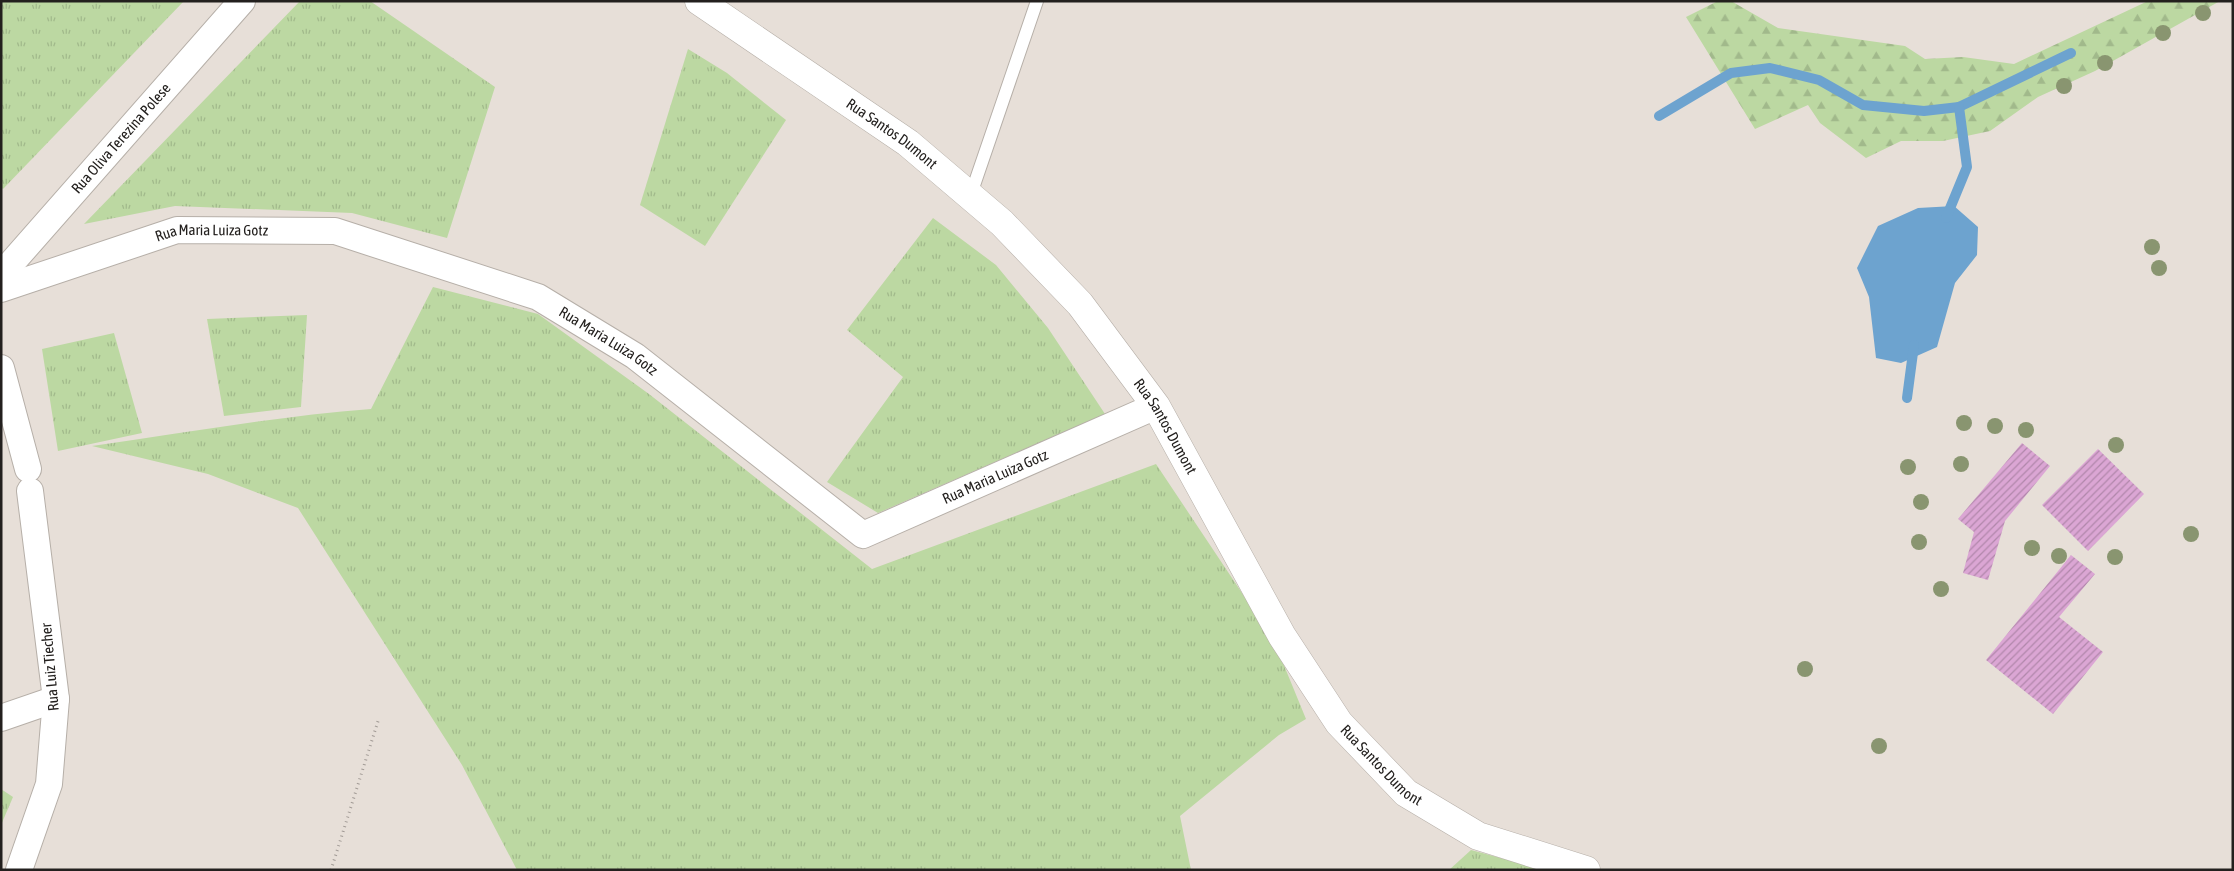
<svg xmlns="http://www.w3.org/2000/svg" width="2234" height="871" viewBox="0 0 2234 871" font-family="'Asap Condensed',sans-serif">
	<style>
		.grass { fill: url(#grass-tufts) }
		.forest { fill: url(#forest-firs) }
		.water { fill: #6da3cf }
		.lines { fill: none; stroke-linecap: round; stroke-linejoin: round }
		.stream { stroke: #6da3cf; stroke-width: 10 }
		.building { fill: url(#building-hatch) }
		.lane-casing { stroke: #b6afa8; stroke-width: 14 }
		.street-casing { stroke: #b6afa8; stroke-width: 28 }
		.secondary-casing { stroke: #b6afa8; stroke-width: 29 }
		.path { stroke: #a29b96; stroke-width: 3; stroke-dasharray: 1 4; stroke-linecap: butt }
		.lane { stroke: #fff; stroke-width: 12 }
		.street { stroke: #fff; stroke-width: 26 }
		.secondary { stroke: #fff; stroke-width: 28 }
		.tree { fill: #899570 }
		.labels { text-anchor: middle; stroke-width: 4.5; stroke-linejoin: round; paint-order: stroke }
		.street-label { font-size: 15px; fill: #23201e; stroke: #fff }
	</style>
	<defs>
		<pattern id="grass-tufts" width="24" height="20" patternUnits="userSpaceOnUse" patternTransform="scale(1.25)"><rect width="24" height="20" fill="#bcd8a2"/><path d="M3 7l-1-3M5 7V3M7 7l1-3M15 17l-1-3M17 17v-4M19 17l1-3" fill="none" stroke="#a1b98b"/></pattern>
		<pattern id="forest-firs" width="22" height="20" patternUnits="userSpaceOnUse" patternTransform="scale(1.25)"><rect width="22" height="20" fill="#bcd8a2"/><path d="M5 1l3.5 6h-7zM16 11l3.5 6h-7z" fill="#a1b98b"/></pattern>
		<pattern id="building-hatch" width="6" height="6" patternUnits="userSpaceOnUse" patternTransform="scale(1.25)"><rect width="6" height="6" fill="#dba6d4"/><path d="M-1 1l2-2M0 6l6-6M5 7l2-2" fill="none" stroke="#b187ab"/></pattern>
	</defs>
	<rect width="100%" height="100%" fill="#e7dfd8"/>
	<!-- grass -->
	<g class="grass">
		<polygon points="1,1 184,1 3,189 1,187"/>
		<polygon points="300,1 370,1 495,87 447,238 352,213 175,206 84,224"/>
		<polygon points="688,49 727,73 786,120 705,246 640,205"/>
		<polygon points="933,218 996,265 1048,328 1105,414 878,513 827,482 903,377 847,330"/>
		<path d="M 433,287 L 538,314 L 649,394 L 872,569 L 1156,464 L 1274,641 L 1306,719 L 1279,735 L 1180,816 L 1191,870 L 517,870 L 462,765 L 298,508 L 208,474 L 92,446 C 185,433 278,416 371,409 Z"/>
		<polygon points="307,315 301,407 224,416 207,319"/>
		<polygon points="114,333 142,433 58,451 42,349"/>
		<polygon points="1,789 13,797 1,825"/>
		<polygon points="1471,850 1545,870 1449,870"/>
	</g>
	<!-- forest -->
	<polygon class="forest" points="1718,1 1731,1 1778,28 1905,46 1925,59 1963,57 2014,64 2148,1 2220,1 2095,71 2038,97 1990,131 1943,141 1901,141 1866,158 1820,123 1808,105 1755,129 1686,17"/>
	<!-- water -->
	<polygon class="water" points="1954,206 1978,227 1977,255 1955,283 1937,347 1901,363 1876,358 1869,297 1857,268 1878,226 1918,208"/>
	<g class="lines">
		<!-- stream -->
		<g class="stream">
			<polyline points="1659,116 1731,73 1770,68 1819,80 1863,105 1924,111 1959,107 2071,53"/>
			<polyline points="1946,218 1967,167 1959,107"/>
			<polyline points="1907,398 1914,345"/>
		</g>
	</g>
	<!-- building -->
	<g class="building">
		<polygon points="2022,443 2050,466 2005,521 1988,580 1963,573 1974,532 1958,519"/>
		<polygon points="2098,449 2144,494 2088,551 2042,505"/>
		<polygon points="2071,555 2095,574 2059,617 2103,652 2053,714 1986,660"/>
	</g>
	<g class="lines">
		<defs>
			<polyline id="lane" points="971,194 1037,1"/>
			<g id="street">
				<path id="s1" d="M 1,275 L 242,1"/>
				<path id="s2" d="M 1,289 L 177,230 L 335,231 L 538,297 L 635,356 L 863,535 L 1156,406"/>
				<polyline points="1,368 28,469"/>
				<polyline points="1,718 56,699"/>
				<polyline points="19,870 49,784 56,699 30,491"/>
			</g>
			<g id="secondary">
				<path id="s3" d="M 699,1 L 908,143 L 1002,223 L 1080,304 L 1156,406 L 1282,636 L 1339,723 L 1406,793 L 1478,836 L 1586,870"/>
			</g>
		</defs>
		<!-- lane casing -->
		<use href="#lane" class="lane-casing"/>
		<!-- street casing -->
		<use href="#street" class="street-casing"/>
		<!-- secondary casing -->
		<use href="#secondary" class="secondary-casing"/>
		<!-- path -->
		<polyline class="path" points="331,870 379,718"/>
		<!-- lane -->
		<use href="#lane" class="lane"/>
		<!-- street -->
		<use href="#street" class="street"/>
		<!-- secondary -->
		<use href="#secondary" class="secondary"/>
	</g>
	<!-- trees -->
	<g class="tree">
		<circle cx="2203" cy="13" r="8"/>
		<circle cx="2163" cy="33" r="8"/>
		<circle cx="2105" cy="63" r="8"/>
		<circle cx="2064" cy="86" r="8"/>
		<circle cx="2152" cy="247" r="8"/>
		<circle cx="2159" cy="268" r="8"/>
		<circle cx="1964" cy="423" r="8"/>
		<circle cx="1995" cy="426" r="8"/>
		<circle cx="2026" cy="430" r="8"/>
		<circle cx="2116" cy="445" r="8"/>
		<circle cx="1961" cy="464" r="8"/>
		<circle cx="1908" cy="467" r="8"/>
		<circle cx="1921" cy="502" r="8"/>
		<circle cx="2191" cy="534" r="8"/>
		<circle cx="1919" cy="542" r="8"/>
		<circle cx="2032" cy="548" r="8"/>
		<circle cx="2059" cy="556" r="8"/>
		<circle cx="2115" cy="557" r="8"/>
		<circle cx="1941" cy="589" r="8"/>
		<circle cx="1805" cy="669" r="8"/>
		<circle cx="1879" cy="746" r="8"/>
	</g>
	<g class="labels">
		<!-- street labels -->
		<g class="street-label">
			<text dy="5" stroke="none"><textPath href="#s3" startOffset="234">Rua Santos Dumont</textPath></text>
			<text dy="5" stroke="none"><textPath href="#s1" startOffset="182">Rua Oliva Terezina Polese</textPath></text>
			<text dy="5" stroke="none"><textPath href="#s2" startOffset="220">Rua Maria Luiza Gotz</textPath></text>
			<text dy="5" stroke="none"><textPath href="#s2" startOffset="640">Rua Maria Luiza Gotz</textPath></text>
			<text dy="5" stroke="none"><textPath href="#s3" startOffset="638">Rua Santos Dumont</textPath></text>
			<text dy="5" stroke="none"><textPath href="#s2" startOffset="1105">Rua Maria Luiza Gotz</textPath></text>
			<text transform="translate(50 667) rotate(-95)" y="5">Rua Luiz Tiecher</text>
			<text dy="5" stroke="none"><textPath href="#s3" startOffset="1042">Rua Santos Dumont</textPath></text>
		</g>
	</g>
	<!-- border -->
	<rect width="2234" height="871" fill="none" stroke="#23201e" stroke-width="5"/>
</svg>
